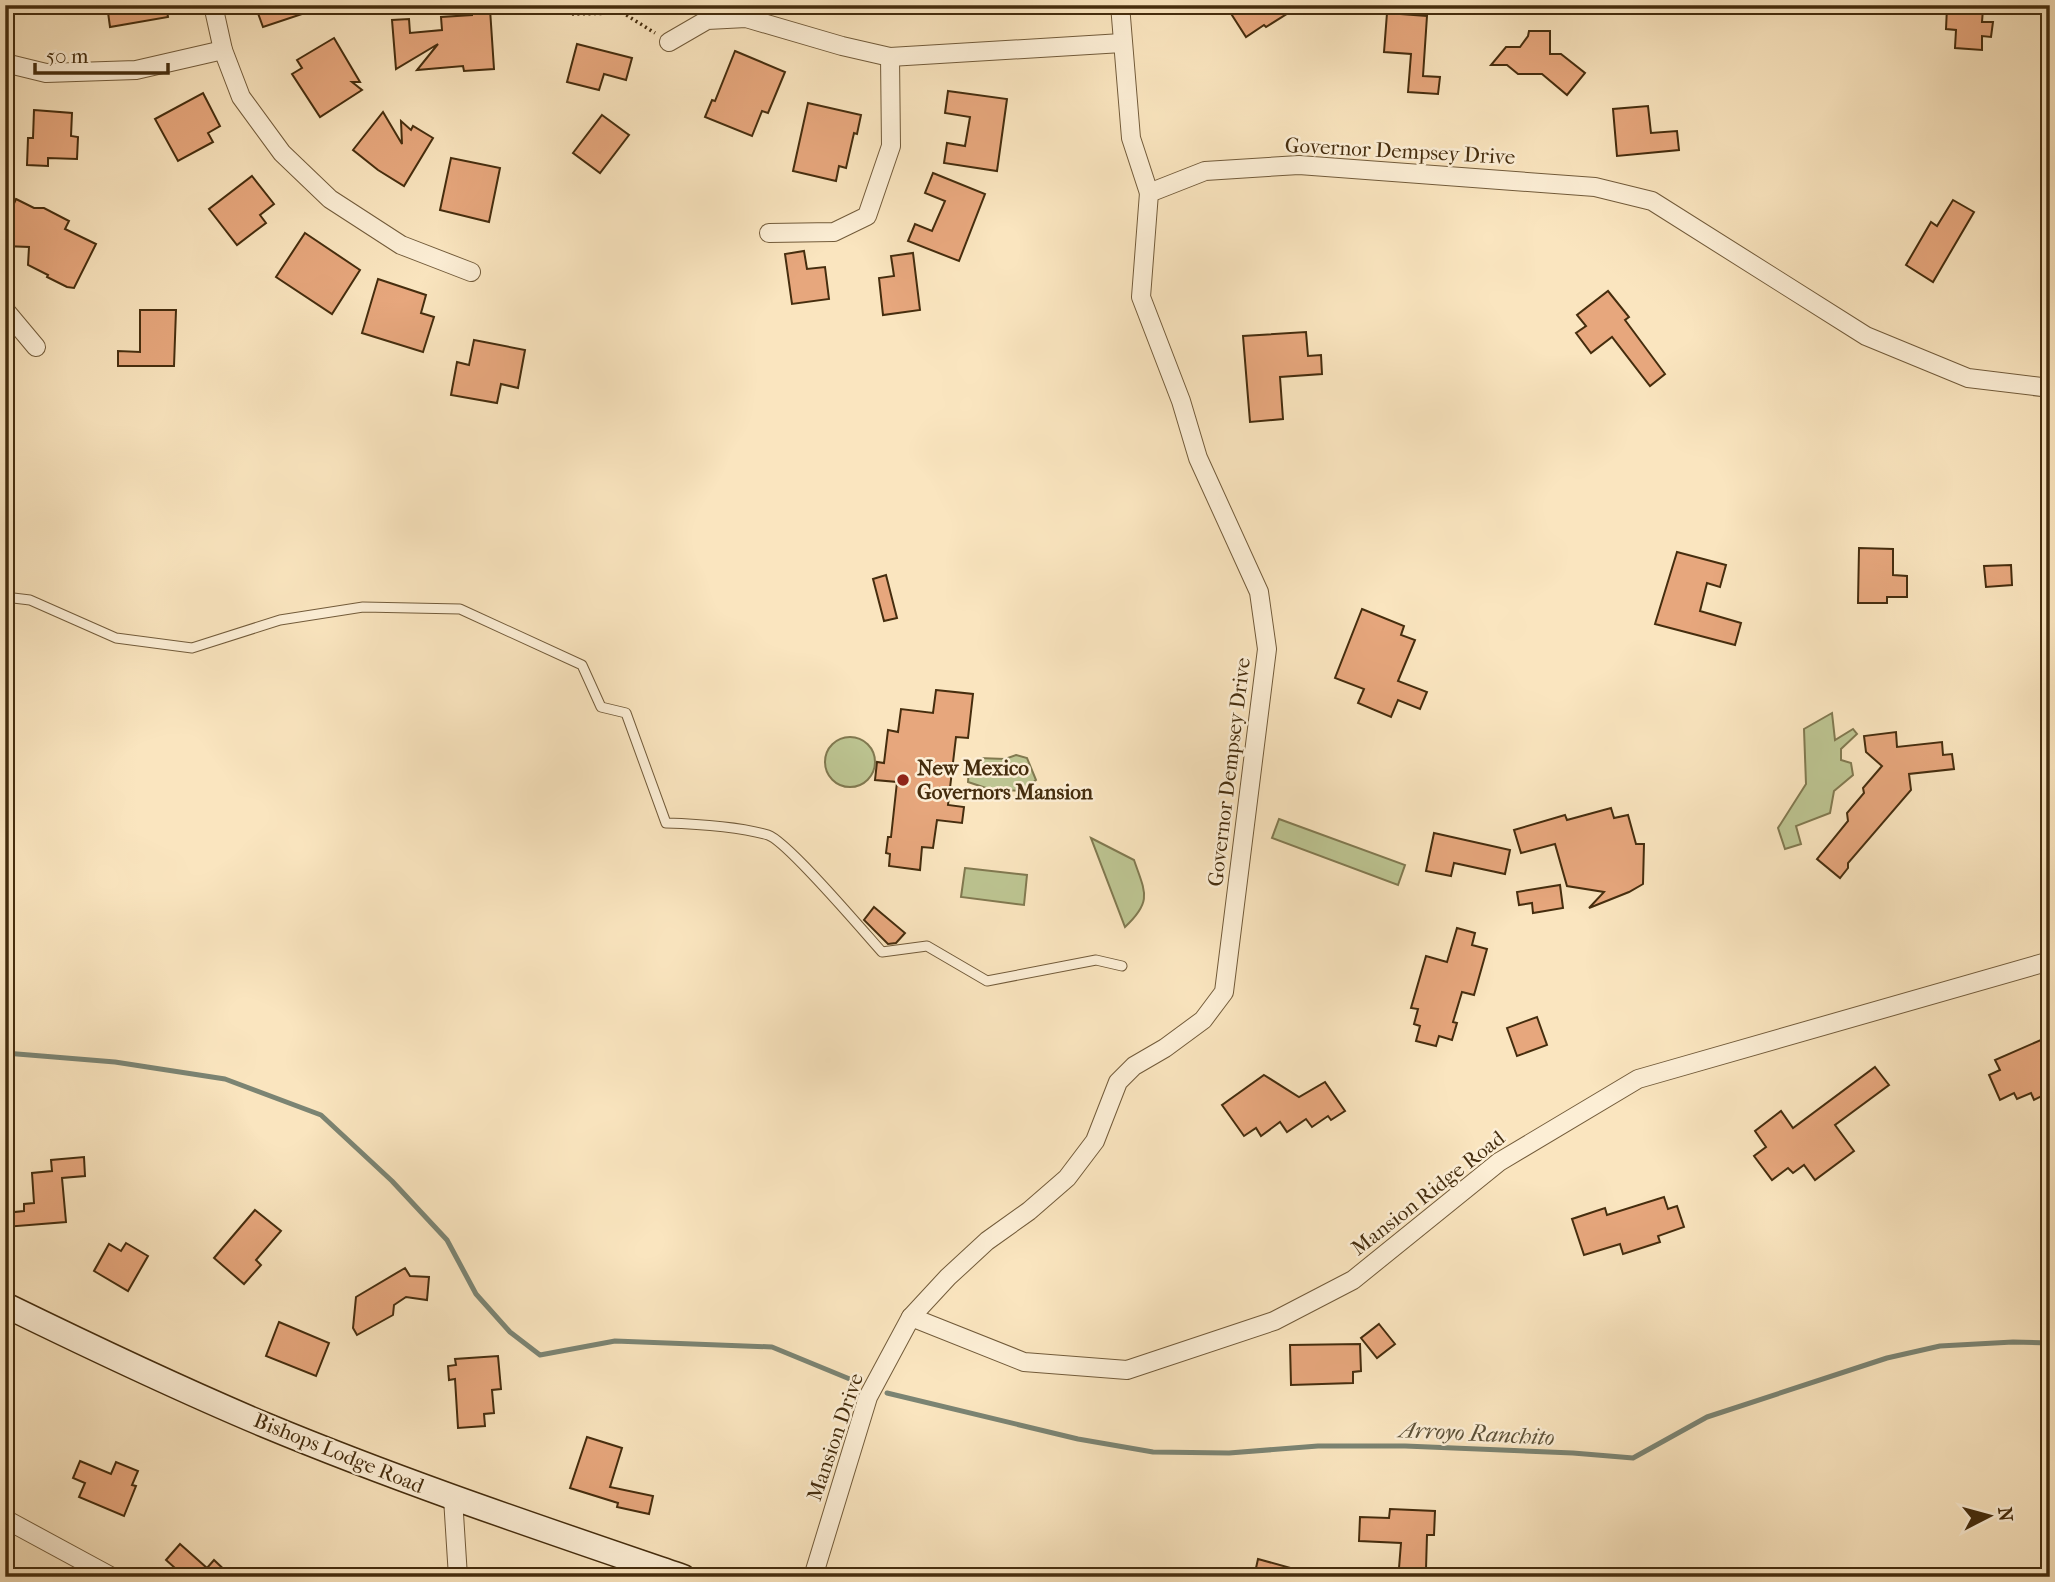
<svg xmlns="http://www.w3.org/2000/svg" width="2055" height="1582" viewBox="0 0 2055 1582" font-family="'IM FELL French Canon',serif">
	<style>
		.green { fill: #bdc592; stroke: #817950; stroke-width: 2 }
		.lines { fill: none; stroke-linecap: round; stroke-linejoin: round }
		.stream { stroke: #7b8473; stroke-width: 5 }
		.building { fill: #e7a77d; stroke: #452d0e; stroke-width: 2 }
		.lane-casing { stroke: #725b3a; stroke-width: 11 }
		.street-casing { stroke: #725b3a; stroke-width: 20 }
		.secondary-casing { stroke: #452d0e; stroke-width: 27 }
		.path { stroke: #452d0e; stroke-width: 3.5; stroke-dasharray: 2 3.5; stroke-linecap: butt }
		.lane { stroke: #fceed5; stroke-width: 9 }
		.street { stroke: #fceed5; stroke-width: 18 }
		.secondary { stroke: #fceed5; stroke-width: 24 }
		.poi-dot { fill: #8f2418; stroke: #fceed5; stroke-width: 2.5 }
		.labels { text-anchor: middle; stroke-width: 5; stroke-linejoin: round; paint-order: stroke }
		.street-label { font-size: 21px; fill: #452d0e; stroke: #fceed5 }
		.poi-label { font-size: 21px; font-weight: bold; fill: #452d0e; stroke: #fceed5; text-anchor: start }
		.water-label { font-size: 23px; font-style: italic; fill: #5c5138; stroke: #fceed5 }
	</style>
	<rect width="100%" height="100%" fill="#fae5bf"/>
	<filter id="stains"><feTurbulence type="fractalNoise" baseFrequency=".00286" numOctaves="4"/><feColorMatrix values="0 0 0 0 .2 0 0 0 0 .09 0 0 0 0 .02 0 0 0 .5 -.17"/></filter>
	<radialGradient id="worn" r=".72"><stop offset=".6" stop-color="#630" stop-opacity="0"/><stop offset="1" stop-color="#630" stop-opacity=".3"/></radialGradient>
	<!-- green -->
	<g class="green">
		<polygon points="1832,713 1835,740 1853,729 1857,734 1841,749 1841,760 1851,763 1853,775 1834,791 1830,813 1796,826 1801,844 1785,849 1778,828 1806,784 1804,729"/>
		<circle cx="850" cy="762" r="25"/>
		<polygon points="1016,755 1027,758 1036,780 1022,791 989,789 968,782 969,768 979,758 1005,759"/>
		<polygon points="1279,819 1405,865 1398,885 1272,838"/>
		<path d="M 1091,838 L 1134,860 C 1145,892 1153,901 1125,927 Z"/>
		<polygon points="965,868 1027,875 1024,905 961,897"/>
	</g>
	<g class="lines">
		<!-- stream -->
		<g class="stream">
			<polyline points="5,1053 115,1062 225,1079 321,1115 392,1181 447,1240 476,1294 510,1332 540,1355 615,1341 772,1347 857,1382"/>
			<polyline points="887,1393 1078,1439 1153,1452 1229,1453 1318,1446 1405,1446 1573,1453 1633,1458 1707,1417 1887,1358 1940,1346 2013,1342 2050,1343"/>
		</g>
	</g>
	<!-- building -->
	<g class="building">
		<polygon points="107,5 166,5 168,17 110,27"/>
		<polygon points="255,5 320,5 320,8 263,27"/>
		<polygon points="1240,5 1301,5 1266,27 1264,25 1246,37 1230,12"/>
		<polygon points="1947,7 1983,9 1982,22 1993,22 1991,37 1982,36 1982,50 1955,48 1956,30 1946,29"/>
		<polygon points="490,9 494,69 464,71 463,66 417,70 438,44 396,69 392,20 409,19 410,33 442,30 441,17 472,15 472,11"/>
		<polygon points="1387,13 1427,16 1423,76 1440,77 1438,94 1408,92 1411,54 1384,52"/>
		<polygon points="1529,31 1550,31 1550,54 1561,54 1585,73 1567,95 1542,74 1518,74 1507,65 1491,65 1506,47 1520,47 1528,36"/>
		<polygon points="334,38 360,82 352,82 362,90 320,117 292,74 302,68 297,60"/>
		<polygon points="577,44 632,58 626,80 604,74 599,90 567,82"/>
		<polygon points="735,51 785,72 768,113 762,111 752,136 705,117 712,100 715,101"/>
		<polygon points="948,91 1007,99 997,171 944,163 947,143 965,146 970,117 945,113"/>
		<polygon points="203,93 220,126 208,133 213,142 178,161 155,119"/>
		<polygon points="808,103 861,115 857,134 854,133 846,168 839,166 836,181 793,171"/>
		<polygon points="1648,106 1651,133 1677,131 1679,150 1617,156 1613,109"/>
		<polygon points="34,110 72,113 71,136 78,137 77,159 48,158 48,166 27,165 28,138 33,138"/>
		<polygon points="383,112 402,144 401,121 411,130 413,126 433,138 404,186 378,170 353,150"/>
		<polygon points="602,115 629,135 600,173 573,153"/>
		<polygon points="451,158 500,168 489,222 440,210"/>
		<polygon points="933,173 985,194 959,261 908,241 915,224 932,231 945,201 925,193"/>
		<polygon points="252,176 274,204 260,215 266,223 237,245 209,209"/>
		<polygon points="16,199 34,208 44,208 69,221 65,229 96,244 74,288 67,287 47,277 48,275 28,265 29,247 5,246 5,205 12,208"/>
		<polygon points="1953,200 1974,212 1933,282 1906,265 1931,222 1937,226"/>
		<polygon points="305,233 360,270 332,314 276,277"/>
		<polygon points="804,251 807,269 825,267 829,299 792,304 785,254"/>
		<polygon points="913,253 920,310 883,315 879,278 894,276 891,256"/>
		<polygon points="378,279 426,295 421,313 434,317 423,352 362,333"/>
		<polygon points="1608,291 1629,317 1625,320 1665,374 1650,386 1612,337 1591,353 1576,333 1586,326 1577,315"/>
		<polygon points="140,310 176,310 174,366 118,366 118,351 140,352"/>
		<polygon points="1306,332 1308,356 1321,355 1322,374 1280,377 1283,419 1250,422 1243,336"/>
		<polygon points="474,340 525,350 518,388 501,384 497,403 451,395 457,362 469,365"/>
		<polygon points="1859,548 1893,549 1893,575 1907,576 1907,597 1887,597 1887,603 1858,603"/>
		<polygon points="1677,552 1726,565 1720,587 1707,583 1700,611 1741,623 1735,645 1655,624"/>
		<polygon points="2011,565 2012,585 1986,587 1984,566"/>
		<polygon points="886,575 897,618 884,621 873,579"/>
		<polygon points="1362,609 1404,626 1401,635 1415,640 1398,681 1427,692 1420,709 1398,700 1391,717 1358,703 1364,689 1335,678"/>
		<polygon points="936,690 973,694 968,738 956,737 948,805 964,807 962,823 937,820 933,848 922,847 920,870 889,866 890,854 886,853 888,837 891,837 897,782 875,780 877,762 884,763 888,730 898,732 901,709 933,713"/>
		<polygon points="1896,732 1897,747 1942,742 1943,755 1952,754 1954,769 1909,774 1911,790 1848,863 1848,868 1840,878 1817,859 1848,821 1847,813 1864,793 1863,788 1882,766 1866,752 1864,736"/>
		<polygon points="1611,808 1614,818 1628,815 1636,844 1644,844 1643,884 1629,892 1589,908 1604,892 1567,886 1555,844 1521,853 1514,830 1565,815 1567,820"/>
		<polygon points="1434,833 1510,850 1505,874 1454,863 1451,876 1426,871"/>
		<polygon points="1560,885 1563,908 1533,913 1532,903 1519,905 1517,892"/>
		<polygon points="874,907 905,933 896,943 888,944 864,920"/>
		<polygon points="1457,928 1475,933 1472,945 1487,949 1474,995 1462,992 1453,1022 1457,1023 1452,1040 1439,1036 1436,1046 1416,1041 1420,1026 1414,1024 1418,1009 1411,1008 1426,956 1447,962"/>
		<polygon points="1537,1017 1547,1045 1517,1056 1507,1028"/>
		<polygon points="2050,1036 2050,1092 2034,1100 2031,1093 2017,1099 2014,1093 2000,1100 1989,1075 2000,1070 1995,1060"/>
		<polygon points="1875,1067 1889,1085 1835,1125 1854,1151 1815,1180 1804,1165 1793,1173 1788,1168 1772,1180 1754,1156 1766,1147 1755,1131 1781,1111 1793,1128"/>
		<polygon points="1264,1075 1299,1097 1325,1082 1345,1111 1331,1120 1328,1116 1312,1127 1306,1119 1287,1132 1280,1122 1261,1136 1256,1128 1244,1136 1222,1105"/>
		<polygon points="84,1157 85,1176 62,1178 66,1222 5,1227 5,1213 24,1211 24,1204 34,1203 32,1173 52,1171 51,1160"/>
		<polygon points="1664,1197 1668,1209 1677,1206 1684,1227 1658,1236 1660,1242 1623,1254 1620,1244 1584,1255 1572,1219 1605,1208 1607,1215"/>
		<polygon points="255,1210 281,1231 256,1260 261,1265 244,1284 214,1258"/>
		<polygon points="126,1243 148,1256 128,1291 94,1271 109,1244 121,1251"/>
		<polygon points="405,1268 410,1276 429,1277 427,1300 406,1297 394,1305 393,1315 357,1335 353,1328 356,1297"/>
		<polygon points="279,1322 329,1343 316,1376 266,1356"/>
		<polygon points="1379,1324 1395,1344 1377,1358 1361,1338"/>
		<polygon points="1360,1344 1361,1371 1353,1372 1353,1383 1291,1385 1290,1345"/>
		<polygon points="498,1356 501,1389 492,1390 494,1413 484,1414 485,1426 458,1428 455,1379 449,1380 448,1366 456,1365 455,1359"/>
		<polygon points="587,1437 622,1448 610,1487 653,1496 649,1514 617,1507 618,1503 570,1488"/>
		<polygon points="80,1461 111,1474 116,1462 138,1471 132,1485 136,1486 124,1516 79,1497 85,1483 73,1478"/>
		<polygon points="1390,1509 1435,1511 1434,1535 1427,1535 1426,1569 1399,1568 1401,1543 1359,1541 1360,1517 1389,1518"/>
		<polygon points="180,1544 207,1568 214,1560 232,1577 185,1577 166,1560"/>
		<polygon points="1258,1559 1305,1572 1305,1577 1254,1577"/>
	</g>
	<g class="lines">
		<defs>
			<path id="lane" d="M 5,597 L 30,600 L 116,638 L 192,648 L 280,620 L 363,607 L 460,609 L 582,665 L 601,707 L 626,713 L 666,823 C 698,824 737,826 768,835 C 787,841 864,932 882,952 L 927,946 L 987,981 L 1096,960 L 1122,966"/>
			<g id="street">
				<polyline points="213,5 223,50 241,97 282,153 330,199 401,245 471,272"/>
				<polyline points="1120,5 1131,138 1149,193"/>
				<polyline points="669,42 707,20 746,18 842,46 890,57 1122,43"/>
				<polyline points="5,63 46,73 136,70 223,50"/>
				<polyline points="769,233 834,232 867,216 891,146 890,57"/>
				<polyline points="5,310 36,347"/>
				<polyline points="911,1317 1024,1362 1127,1370 1274,1321 1353,1280 1499,1162 1638,1079 2050,961"/>
				<polyline points="453,1498 458,1577"/>
				<polyline points="5,1519 112,1577"/>
				<polyline points="813,1577 868,1397 911,1317 948,1277 987,1241 1029,1211 1067,1178 1095,1141 1118,1082 1134,1066 1165,1048 1203,1020 1224,992 1267,649 1259,592 1198,458 1181,401 1141,297 1149,193 1205,171 1299,165 1595,187 1652,201 1866,336 1968,378 2050,388"/>
			</g>
			<path id="secondary" d="M 5,1305 C 91,1347 177,1388 265,1425 C 402,1482 543,1529 683,1577"/>
		</defs>
		<!-- lane casing -->
		<use href="#lane" class="lane-casing"/>
		<!-- street casing -->
		<use href="#street" class="street-casing"/>
		<!-- secondary casing -->
		<use href="#secondary" class="secondary-casing"/>
		<!-- path -->
		<polyline class="path" points="546,5 571,14 623,13 655,33"/>
		<!-- lane -->
		<use href="#lane" class="lane"/>
		<!-- street -->
		<use href="#street" class="street"/>
		<!-- secondary -->
		<use href="#secondary" class="secondary"/>
	</g>
	<!-- markers -->
	<circle class="poi-dot" cx="903" cy="780" r="7"/>
	<g class="labels">
		<!-- street labels -->
		<g class="street-label">
			<text transform="translate(1400 151) rotate(3)" y="7">Governor Dempsey Drive</text>
			<text transform="translate(1229 772) rotate(-83)" y="7">Governor Dempsey Drive</text>
			<text transform="translate(1428 1193) rotate(-38)" y="7">Mansion Ridge Road</text>
			<text transform="translate(835 1437) rotate(-71)" y="7">Mansion Drive</text>
			<text transform="translate(339 1453) rotate(22)" y="7">Bishops Lodge Road</text>
		</g>
		<!-- poi labels -->
		<g class="poi-label">
			<text x="917" y="775">New Mexico<tspan x="917" dy="24">Governors Mansion</tspan></text>
		</g>
		<!-- water labels -->
		<g class="water-label">
			<text transform="translate(1477 1433) rotate(3)" y="8">Arroyo Ranchito</text>
		</g>
	</g>
	<!-- margin -->
	<rect width="2055" height="1582" fill="none" stroke="#fae5bf" stroke-width="28"/>
	<rect x="7" y="7" width="2041" height="1568" fill="none" stroke="#452d0e" stroke-width="3.5"/>
	<rect x="14" y="14" width="2027" height="1554" fill="none" stroke="#452d0e" stroke-width="2"/>
	<!-- north arrow -->
	<g transform="translate(1989 1516) rotate(84)" stroke="#fceed5" stroke-width="5" paint-order="stroke">
	<path d="M0-5L12 26L0 18L-12 26Z" fill="#452d0e"/>
	<text y="-10" font-size="19" font-weight="bold" text-anchor="middle" fill="#452d0e">N</text>
	</g>
	<!-- scale -->
	<path d="M35 63v10h133v-10" fill="none" stroke="#452d0e" stroke-width="3.5"/>
	<text x="46" y="63" font-size="21" fill="#452d0e" stroke="#fceed5" stroke-width="5" paint-order="stroke">50 m</text>
	<rect width="100%" height="100%" filter="url(#stains)"/>
	<rect width="100%" height="100%" fill="url(#worn)"/>
</svg>
